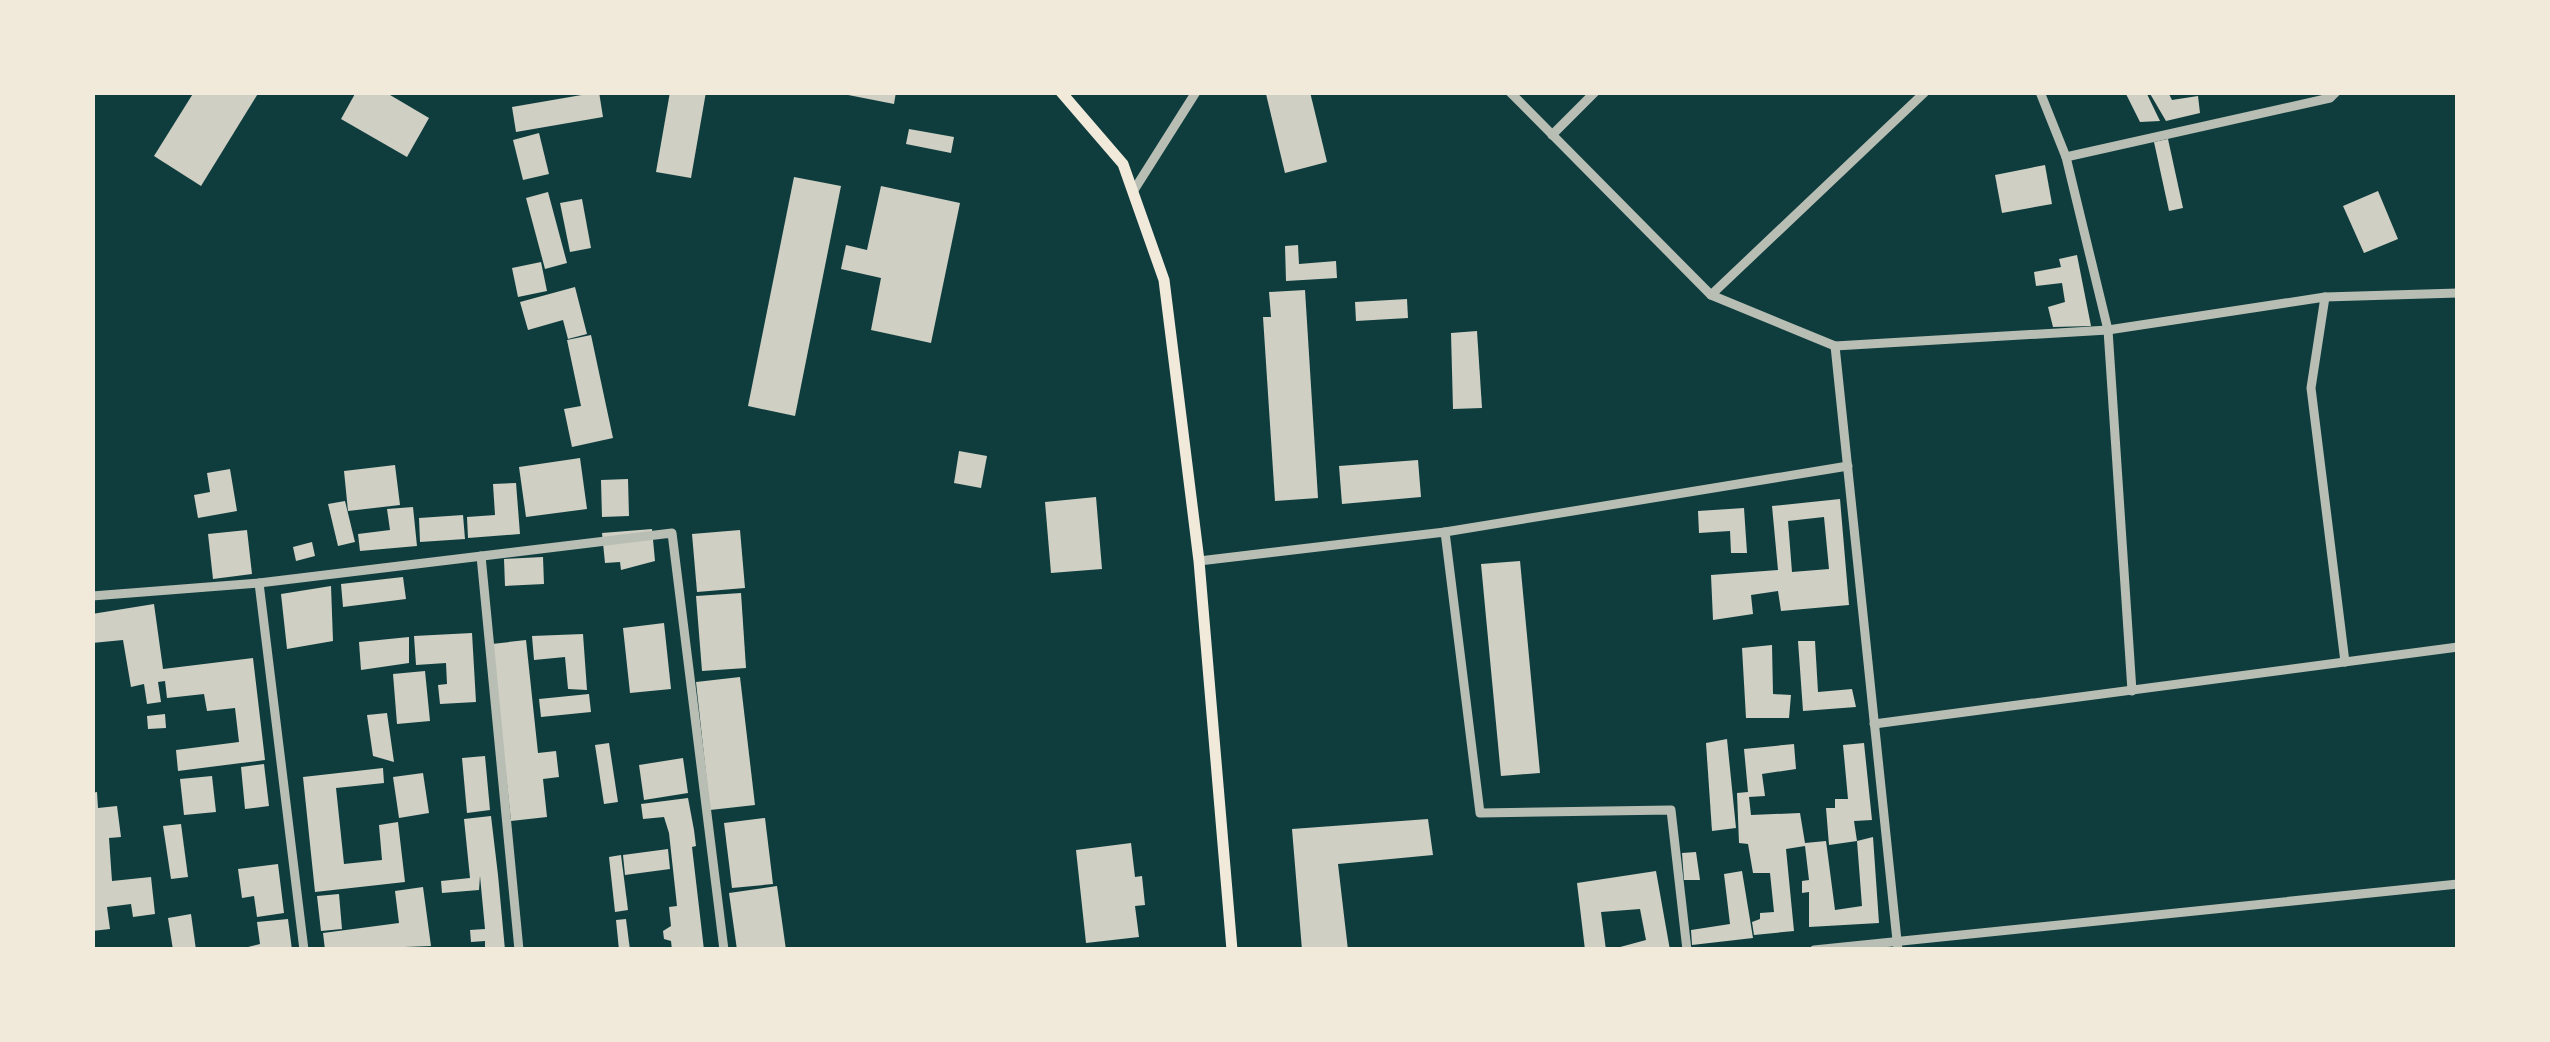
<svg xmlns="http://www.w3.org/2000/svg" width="2550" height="1042" viewBox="0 0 2550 1042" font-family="'PT Sans Narrow',sans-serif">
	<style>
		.building { fill: #cfcfc3; fill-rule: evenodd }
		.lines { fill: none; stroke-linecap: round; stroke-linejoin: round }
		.minor { stroke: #b8beb3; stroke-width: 9 }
		.secondary { stroke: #f1e9da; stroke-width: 11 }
	</style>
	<rect width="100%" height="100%" fill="#0f3d3e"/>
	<!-- building -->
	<g class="building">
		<polygon points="194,92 259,92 201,186 154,156"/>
		<polygon points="356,92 385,92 429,118 407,157 341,119"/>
		<polygon points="599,92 603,117 516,132 512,107"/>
		<polygon points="670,92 706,92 691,178 656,172"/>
		<polygon points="833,92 896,92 894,104"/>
		<polygon points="1310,92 1327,162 1285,173 1266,94"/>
		<polygon points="2125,92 2146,92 2160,121 2140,122"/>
		<polygon points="2149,92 2168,92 2172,100 2198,96 2200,113 2166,121"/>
		<polygon points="909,129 954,137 951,153 906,144"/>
		<polygon points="539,133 549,174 523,180 513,140"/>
		<polygon points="2168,139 2183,208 2169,211 2154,142"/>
		<polygon points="2045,165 2052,204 2002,213 1995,175"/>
		<polygon points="794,177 841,186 795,416 748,406"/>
		<polygon points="881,186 960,203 931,343 871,330 881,278 841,269 846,245 867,250"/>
		<polygon points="2378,191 2398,239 2364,253 2343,206"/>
		<polygon points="548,192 567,263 545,269 526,198"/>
		<polygon points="582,199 591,248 570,252 560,203"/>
		<polygon points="1298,245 1299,264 1336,261 1337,278 1286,281 1285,246"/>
		<polygon points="2077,255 2091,326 2053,327 2048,307 2065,302 2062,283 2036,286 2034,272 2061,267 2059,259"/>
		<polygon points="541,262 547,291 518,297 512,268"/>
		<polygon points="575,287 587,334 568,339 563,320 528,330 520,302"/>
		<polygon points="1305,290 1318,498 1275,501 1263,317 1271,317 1269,292"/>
		<polygon points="1407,299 1408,318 1356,321 1355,302"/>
		<polygon points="1477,331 1482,408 1453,409 1451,333"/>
		<polygon points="591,335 613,438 572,447 564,409 581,406 567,340"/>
		<polygon points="959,451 987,456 981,488 954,483"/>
		<polygon points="580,458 587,509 526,517 519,467"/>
		<polygon points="1418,460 1421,497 1342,504 1339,466"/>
		<polygon points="395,465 400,505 348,511 344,471"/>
		<polygon points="230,469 237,511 198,518 194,495 210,492 207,473"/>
		<polygon points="628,479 629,516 602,517 601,480"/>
		<polygon points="516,483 520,534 468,538 467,517 495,515 493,484"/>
		<polygon points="1096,497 1102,569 1051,573 1045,502"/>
		<path d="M 1840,499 L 1849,605 L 1781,611 L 1778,591 L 1751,595 L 1753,614 L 1713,620 L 1711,575 L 1778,570 L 1772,506 ZM 1824,517 L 1829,569 L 1792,572 L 1788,521 Z"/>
		<polygon points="345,501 355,542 338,546 328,504"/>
		<polygon points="413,507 417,546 360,551 358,534 390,530 387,509"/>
		<polygon points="1744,508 1747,553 1731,553 1730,531 1699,533 1698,511"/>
		<polygon points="463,515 465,539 420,542 419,518"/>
		<polygon points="652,529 655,561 621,570 620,562 605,563 602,533"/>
		<polygon points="247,530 252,574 213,579 208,534"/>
		<polygon points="740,530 745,588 697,592 692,534"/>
		<polygon points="312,542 315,556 296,561 293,547"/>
		<polygon points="543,557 544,584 505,586 504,559"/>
		<polygon points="1520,561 1540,773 1501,776 1481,564"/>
		<polygon points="403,577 406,599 343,607 341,584"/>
		<polygon points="331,586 333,641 287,649 281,594"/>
		<polygon points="741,593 746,668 702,671 696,596"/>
		<polygon points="154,604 163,669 253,658 265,760 178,771 176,750 239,742 235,708 207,711 204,694 167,698 165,681 158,682 161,702 147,704 144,684 131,687 123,640 92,643 92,614"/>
		<polygon points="664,623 671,689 630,693 623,628"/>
		<polygon points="472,633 476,702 440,704 438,685 447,684 446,663 416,665 414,636"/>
		<polygon points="583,634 587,690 568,689 565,657 534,660 532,636"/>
		<polygon points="409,637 409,663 361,670 359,642"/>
		<polygon points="526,640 538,753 556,751 559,777 543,779 547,817 511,821 492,644"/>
		<polygon points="1798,641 1815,641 1818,692 1852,689 1856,707 1803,711"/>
		<polygon points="1772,645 1773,694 1791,695 1789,718 1746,718 1742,648"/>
		<polygon points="425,671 430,721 397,724 393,674"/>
		<polygon points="740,677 755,805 710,810 696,682"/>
		<polygon points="589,694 591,712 541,717 539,699"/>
		<polygon points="387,713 394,762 373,756 367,715"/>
		<polygon points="165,714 166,728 148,729 147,716"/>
		<polygon points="1727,739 1736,828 1712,831 1706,743"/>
		<polygon points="609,743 618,802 604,804 595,745"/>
		<polygon points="1864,743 1872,820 1854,821 1857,841 1829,845 1826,808 1835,808 1835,799 1848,799 1843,745"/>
		<polygon points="1794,744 1796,769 1762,774 1765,796 1749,797 1751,815 1800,813 1805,843 1826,841 1835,910 1862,906 1857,841 1873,837 1879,923 1809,927 1809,892 1802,893 1802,881 1809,880 1805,846 1786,849 1794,931 1754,935 1752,922 1760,919 1760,913 1774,912 1770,873 1753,873 1748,844 1739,843 1737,793 1748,792 1744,749"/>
		<polygon points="485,756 490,810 467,813 462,758"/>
		<polygon points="683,758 688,793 644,800 639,765"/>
		<polygon points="264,764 269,806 245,809 241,767"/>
		<polygon points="383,768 384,783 336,788 344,864 382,860 379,825 398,822 405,882 315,892 303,777"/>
		<polygon points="423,773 429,813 399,818 393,777"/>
		<polygon points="212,776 216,812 184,815 180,779"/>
		<polygon points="97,792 98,808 117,806 121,837 109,838 112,881 151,877 155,914 133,917 131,904 107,907 110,929 92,931 92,793"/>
		<polygon points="688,798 694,830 696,846 692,847 704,950 672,950 671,941 664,939 663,931 671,926 669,907 677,906 669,833 664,817 643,819 641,804"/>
		<polygon points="491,816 498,875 505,950 485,950 485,941 471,942 470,930 485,929 480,876 479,890 442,893 441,881 470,878 464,819"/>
		<polygon points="765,818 773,884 732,888 724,823"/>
		<polygon points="1428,819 1433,855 1338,864 1348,950 1302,950 1292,829"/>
		<polygon points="181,824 188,877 171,879 163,826"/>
		<polygon points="1131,843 1135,877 1142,876 1145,905 1135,906 1139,937 1086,943 1076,850"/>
		<polygon points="668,849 670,869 625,875 623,855"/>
		<polygon points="1696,852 1700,880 1684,880 1682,853"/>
		<polygon points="621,855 628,910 615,912 609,857"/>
		<polygon points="278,864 284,913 257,917 254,896 242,898 238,869"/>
		<polygon points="1656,871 1670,950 1609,950 1646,940 1640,909 1601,912 1606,950 1585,950 1577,883"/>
		<polygon points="1742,871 1753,938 1692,945 1691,930 1730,924 1724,874"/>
		<polygon points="777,886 786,950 737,950 729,893"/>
		<polygon points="423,887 431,946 325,950 323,933 399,923 395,891"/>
		<polygon points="339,894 342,929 321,931 317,896"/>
		<polygon points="191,914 196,950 173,950 168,918"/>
		<polygon points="288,919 292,950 236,950 260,944 257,922"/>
		<polygon points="626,919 630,950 619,950 616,920"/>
	</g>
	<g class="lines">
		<!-- minor -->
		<g class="minor">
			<polyline points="1510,92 1711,295"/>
			<polyline points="2040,92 2066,157"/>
			<polyline points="1552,135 1595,92"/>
			<polyline points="1134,190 1196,92"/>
			<polyline points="2325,297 2311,388 2345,662"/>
			<polyline points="1835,346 1711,295 1925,92"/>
			<polyline points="1445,532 1848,466"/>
			<polyline points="481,556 519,950"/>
			<polyline points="1199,561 1445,532 1480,813 1671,810 1687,950"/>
			<polyline points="259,583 304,950"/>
			<polyline points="92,596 259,583 672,533 724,950"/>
			<polyline points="2132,691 2108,330 2066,157 2330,98 2336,92"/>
			<polyline points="1874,724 2458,647"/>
			<polyline points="1814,950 2458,884"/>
			<polyline points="1898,950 1835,346 2108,330 2325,297 2458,293"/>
		</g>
		<!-- secondary -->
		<polyline class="secondary" points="1061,92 1123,164 1164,280 1199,561 1232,950"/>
	</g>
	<!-- border -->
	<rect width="2550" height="1042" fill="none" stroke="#f1e9da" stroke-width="190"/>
</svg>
